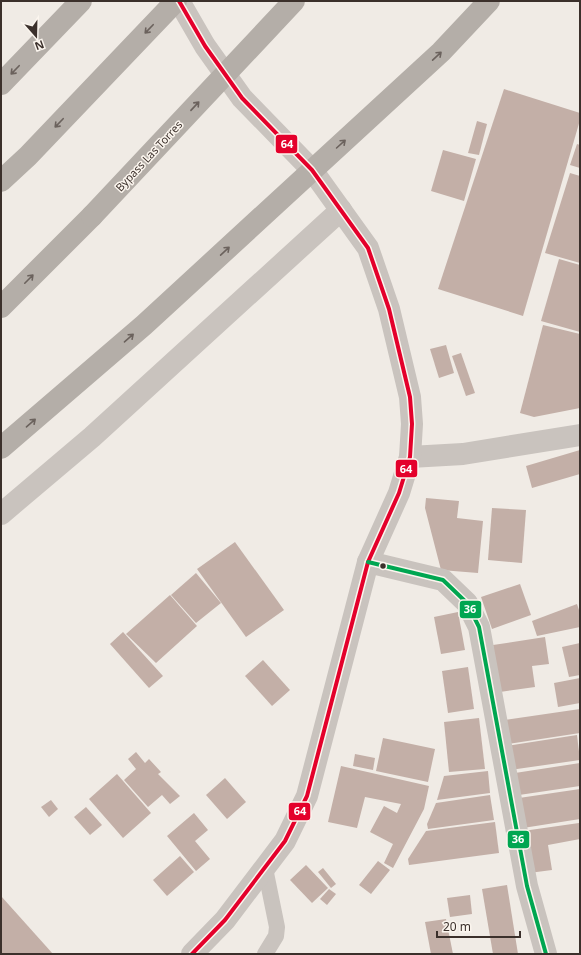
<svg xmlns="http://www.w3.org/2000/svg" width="581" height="955" viewBox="0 0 581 955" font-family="'Noto Sans',sans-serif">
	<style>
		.building { fill: #c3afa7 }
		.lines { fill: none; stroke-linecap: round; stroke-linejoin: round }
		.service { stroke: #c9c3be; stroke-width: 16 }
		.minor { stroke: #c9c3be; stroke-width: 22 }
		.tertiary { stroke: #c9c3be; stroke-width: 22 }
		.trunk { stroke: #b4aea8; stroke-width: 22 }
		.trunk-bridge { stroke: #b4aea8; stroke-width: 22 }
		.bus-1-casing { stroke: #fbf5ee; stroke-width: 7 }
		.bus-2-casing { stroke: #fbf5ee; stroke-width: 7 }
		.bus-1 { stroke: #e4002b; stroke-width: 4 }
		.bus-2 { stroke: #00a651; stroke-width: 4 }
		.oneway { stroke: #6b625d }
		.bus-dot { fill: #3b302b; stroke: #fbf5ee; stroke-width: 1.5 }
		.labels { text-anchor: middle; stroke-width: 3; stroke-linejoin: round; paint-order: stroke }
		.street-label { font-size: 11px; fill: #3b302b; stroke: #fbf5ee }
		.line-badge { stroke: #fbf5ee; stroke-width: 1.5 }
		.badge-label { font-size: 11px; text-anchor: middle; font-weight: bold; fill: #fff }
	</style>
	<rect width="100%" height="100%" fill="#f0ebe5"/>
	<!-- building -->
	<g class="building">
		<polygon points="504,89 580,113 580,120 523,316 438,289"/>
		<polygon points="477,121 487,124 479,155 468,153"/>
		<polygon points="577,144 580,145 580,168 570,165"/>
		<polygon points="443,150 476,159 464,201 431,191"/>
		<polygon points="570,173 580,176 580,263 545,253"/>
		<polygon points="559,259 580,265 580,332 541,321"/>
		<polygon points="543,325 580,334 580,408 534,417 520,413"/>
		<polygon points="446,345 454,373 439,378 430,349"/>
		<polygon points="461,353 475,393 466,396 452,356"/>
		<polygon points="580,450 580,474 532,488 526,466"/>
		<polygon points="426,498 459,501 457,518 483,521 478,573 441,570 425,508"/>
		<polygon points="492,508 526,510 522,563 488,560"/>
		<polygon points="235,542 284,610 246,637 197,569"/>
		<polygon points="196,573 221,603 196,623 171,595"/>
		<polygon points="520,584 531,615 492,629 481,597"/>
		<polygon points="170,595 197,626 156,663 126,634"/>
		<polygon points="577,604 580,613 580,627 537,636 532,621"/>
		<polygon points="458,612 465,650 441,654 434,617"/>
		<polygon points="123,632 163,676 149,688 110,644"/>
		<polygon points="545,637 549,664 532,666 535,687 500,692 493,645"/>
		<polygon points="580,643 580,675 569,677 562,647"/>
		<polygon points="263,660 290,690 272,706 245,676"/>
		<polygon points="468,667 474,709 448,713 442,671"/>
		<polygon points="580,678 580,703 558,707 554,683"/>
		<polygon points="580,709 580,733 508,744 504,720"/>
		<polygon points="479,718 485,769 449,772 444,722"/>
		<polygon points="577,735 580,760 510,770 507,746"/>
		<polygon points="383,738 435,749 428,782 376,771"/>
		<polygon points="136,752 145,763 149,759 161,772 158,774 180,796 170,804 162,795 148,807 124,780 136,769 128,759"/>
		<polygon points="355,754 375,758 373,770 353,766"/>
		<polygon points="580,763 580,786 519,795 515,773"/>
		<polygon points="341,766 429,786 424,809 393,868 384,863 393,844 370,832 384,806 397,813 401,804 365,797 357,828 328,822"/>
		<polygon points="488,771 490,793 437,800 444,776"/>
		<polygon points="117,774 151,813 123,838 89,799"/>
		<polygon points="225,778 246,802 227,819 206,795"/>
		<polygon points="580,789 580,819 523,828 519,798"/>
		<polygon points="490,795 494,820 428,829 427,824 436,803"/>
		<polygon points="51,800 58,809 49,817 41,807"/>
		<polygon points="86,807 102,825 90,835 74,817"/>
		<polygon points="194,813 208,830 195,841 210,859 196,871 167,836"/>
		<polygon points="495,822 499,853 409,865 408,859 426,831"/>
		<polygon points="579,823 580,839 548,845 552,870 529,873 523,831"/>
		<polygon points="180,856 194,872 167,896 153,880"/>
		<polygon points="378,861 390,870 371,894 359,885"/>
		<polygon points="306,865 328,888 312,903 290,880"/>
		<polygon points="323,868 336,884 331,888 318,872"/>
		<polygon points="507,885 518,954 493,954 482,889"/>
		<polygon points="329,889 336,894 327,905 320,899"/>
		<polygon points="470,895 472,914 450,917 447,898"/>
		<polygon points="1,896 53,954 1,954"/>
		<polygon points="446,919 453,954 431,954 425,922"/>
	</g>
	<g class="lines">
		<!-- service -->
		<polyline class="service" points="265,868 277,927 276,936 265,954"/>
		<!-- minor -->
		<g class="minor">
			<polyline points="410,457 463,454 580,435"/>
			<polyline points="1,514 92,437 341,210"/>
			<polyline points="368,562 443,580 467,603 479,627 527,886 546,954"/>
		</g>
		<!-- tertiary -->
		<polyline class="tertiary" points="179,1 205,46 242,98 312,170 368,248 389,309 410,397 412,424 410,457 399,493 368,562 307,796 285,841 225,920 192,954"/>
		<!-- trunk -->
		<g class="trunk">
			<polyline points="1,84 81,1"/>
			<polyline points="1,181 28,156 176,1"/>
			<polyline points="1,307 92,216"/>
			<polyline points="1,448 144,325 441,52 489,1"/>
		</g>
		<!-- trunk-bridge -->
		<polyline class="trunk-bridge" points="92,216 294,1"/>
		<defs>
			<polyline id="bus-1" points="179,1 205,46 242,98 312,170 368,248 389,309 410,397 412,424 410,457 399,493 368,562 307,796 285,841 225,920 192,954"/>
			<polyline id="bus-2" points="368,562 443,580 467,603 479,627 527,886 546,954"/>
		</defs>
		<!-- bus-1 casing -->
		<use href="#bus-1" class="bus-1-casing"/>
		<!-- bus-2 casing -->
		<use href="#bus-2" class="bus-2-casing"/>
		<!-- bus-1 -->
		<use href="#bus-1" class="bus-1"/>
		<!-- bus-2 -->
		<use href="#bus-2" class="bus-2"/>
	</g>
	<!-- one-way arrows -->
	<defs><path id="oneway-shaft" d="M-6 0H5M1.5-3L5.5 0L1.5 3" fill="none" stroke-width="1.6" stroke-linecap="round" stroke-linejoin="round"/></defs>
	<g class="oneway">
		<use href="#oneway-shaft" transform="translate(149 29) rotate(134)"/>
		<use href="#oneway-shaft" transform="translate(437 56) rotate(-43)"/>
		<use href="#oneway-shaft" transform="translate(15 70) rotate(134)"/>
		<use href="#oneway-shaft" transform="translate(195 106) rotate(-47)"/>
		<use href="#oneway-shaft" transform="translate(59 123) rotate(134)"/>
		<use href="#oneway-shaft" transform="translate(341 144) rotate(-42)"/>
		<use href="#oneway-shaft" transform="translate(225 251) rotate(-43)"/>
		<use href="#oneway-shaft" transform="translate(29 279) rotate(-45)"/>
		<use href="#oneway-shaft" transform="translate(129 338) rotate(-41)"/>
		<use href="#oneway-shaft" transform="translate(31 423) rotate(-41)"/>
	</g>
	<!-- markers -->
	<circle class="bus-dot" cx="383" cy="566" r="3.5"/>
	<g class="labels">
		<!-- street labels -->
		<g class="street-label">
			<text transform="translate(149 156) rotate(-47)" y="4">Bypass Las Torres</text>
		</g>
	</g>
	<g class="line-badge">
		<rect x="275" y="134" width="23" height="20" rx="4" fill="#e4002b"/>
		<rect x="395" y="459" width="23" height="19" rx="4" fill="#e4002b"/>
		<rect x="459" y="600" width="23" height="19" rx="4" fill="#00a651"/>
		<rect x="288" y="802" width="23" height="19" rx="4" fill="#e4002b"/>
		<rect x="507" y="830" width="23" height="19" rx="4" fill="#00a651"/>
	</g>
	<g class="badge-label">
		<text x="287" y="148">64</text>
		<text x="406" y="473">64</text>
		<text x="470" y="613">36</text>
		<text x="300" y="815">64</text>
		<text x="518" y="843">36</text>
	</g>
	<!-- border -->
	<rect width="581" height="955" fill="none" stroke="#3b302b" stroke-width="4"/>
	<!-- north arrow -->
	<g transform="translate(36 36) rotate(160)" stroke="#fbf5ee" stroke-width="3" paint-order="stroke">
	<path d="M0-3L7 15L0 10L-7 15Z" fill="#3b302b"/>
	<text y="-6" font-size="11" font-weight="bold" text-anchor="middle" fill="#3b302b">N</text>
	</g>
	<!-- scale -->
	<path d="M437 931v6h83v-6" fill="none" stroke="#3b302b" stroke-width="2"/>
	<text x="443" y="931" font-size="12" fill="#3b302b" stroke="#fbf5ee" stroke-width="3" paint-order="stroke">20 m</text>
</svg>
